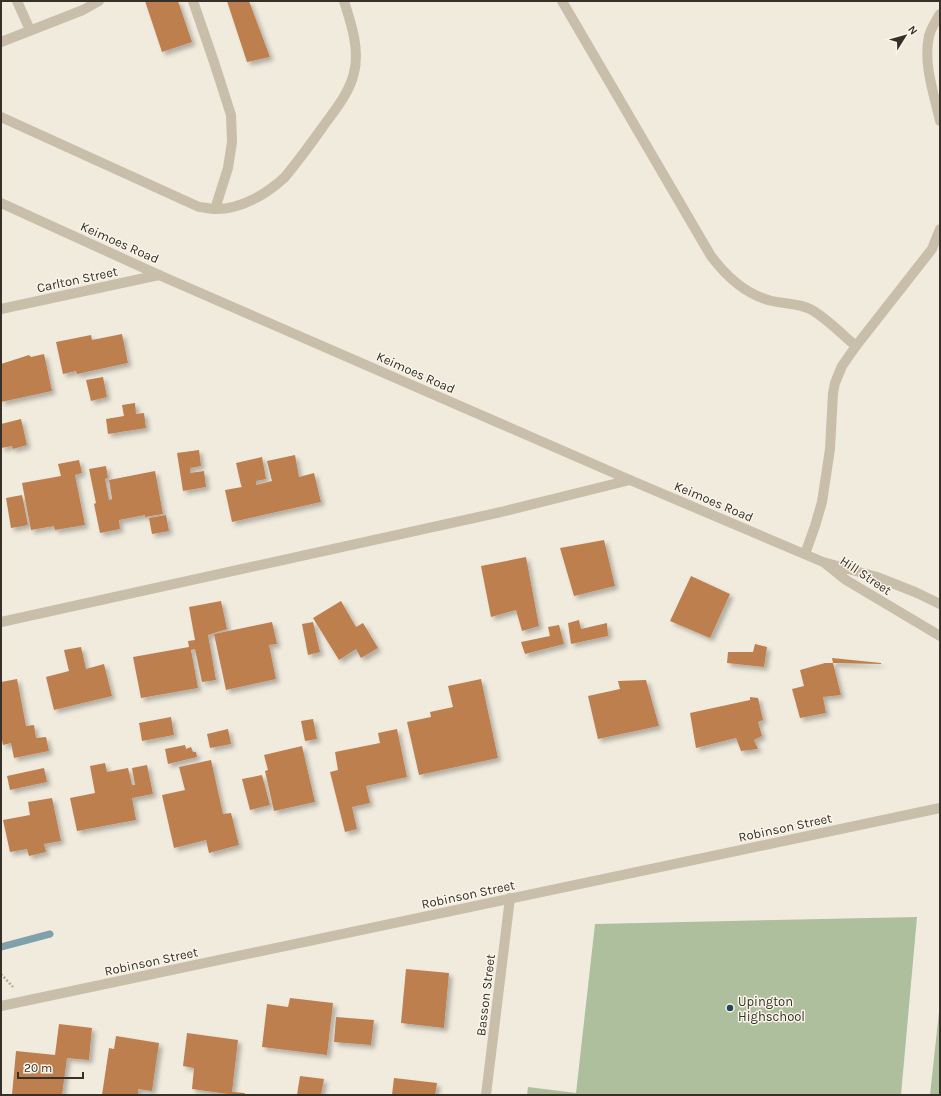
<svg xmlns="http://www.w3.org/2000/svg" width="941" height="1096" viewBox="0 0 941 1096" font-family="Karla,sans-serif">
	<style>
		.green { fill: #aebf9e }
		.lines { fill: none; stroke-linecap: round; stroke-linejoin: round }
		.stream { stroke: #7ea1ac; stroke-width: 7 }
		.building { fill: #be7f4f; filter: url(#shadow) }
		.path { stroke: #b4a895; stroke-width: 2.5; stroke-dasharray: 2 2; stroke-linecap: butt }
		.service { stroke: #c8beaa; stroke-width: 10 }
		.minor { stroke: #c8beaa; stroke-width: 10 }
		.tertiary { stroke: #c8beaa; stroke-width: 10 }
		.poi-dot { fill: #214855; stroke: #f9f5ea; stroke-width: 1.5 }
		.labels { text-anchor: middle; stroke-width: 3; stroke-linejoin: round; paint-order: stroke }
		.street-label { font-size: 13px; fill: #363029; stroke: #f9f5ea }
		.poi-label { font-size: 13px; fill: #363029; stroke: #f9f5ea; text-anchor: start }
	</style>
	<defs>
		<filter id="shadow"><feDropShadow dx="3.5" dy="3.5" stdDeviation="2" flood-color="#0004"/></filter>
	</defs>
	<rect width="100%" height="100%" fill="#f1ebde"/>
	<!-- green -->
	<g class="green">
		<polygon points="917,917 901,1095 527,1095 528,1087 576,1093 595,924"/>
		<polygon points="940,1003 940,1095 930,1095"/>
	</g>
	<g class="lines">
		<!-- stream -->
		<polyline class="stream" points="1,947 50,934"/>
	</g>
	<!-- building -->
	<g class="building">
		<polygon points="145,1 178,1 192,42 162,52"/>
		<polygon points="227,1 249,1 270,57 247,62"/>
		<polygon points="122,334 128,363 77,374 76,371 63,374 56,342 91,335 92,340"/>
		<polygon points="44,354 52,391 1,402 1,364 29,355 31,357"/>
		<polygon points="103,377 107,397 91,401 86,380"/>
		<polygon points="135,403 136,414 144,413 146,428 108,434 106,419 124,416 122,405"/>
		<polygon points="21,419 27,445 13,449 12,446 1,448 1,424"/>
		<polygon points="199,450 201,466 190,468 190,473 204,471 206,487 183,491 177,453"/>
		<polygon points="295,455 299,477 314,473 321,502 232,522 225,490 242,487 241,485 236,463 262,457 266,479 256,481 256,485 272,481 267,461"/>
		<polygon points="79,460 82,473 75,475 85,525 55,530 54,526 31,530 22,483 61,476 58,464"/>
		<polygon points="106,466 108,478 105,479 109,500 112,499 109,480 155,471 163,514 145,517 145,515 119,520 120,529 100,533 94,504 96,503 89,469"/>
		<polygon points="22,495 28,525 11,528 6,498"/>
		<polygon points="166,515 169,531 152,534 149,518"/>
		<polygon points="604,540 615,586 574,596 560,548"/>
		<polygon points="526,557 539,626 522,631 516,610 491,617 481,566"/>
		<polygon points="691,576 730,594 710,638 670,621"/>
		<polygon points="221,601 227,629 208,635 216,680 202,682 195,649 191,650 198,688 141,698 133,657 189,647 188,641 195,640 189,607"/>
		<polygon points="341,601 356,627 363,623 378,648 361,658 356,649 339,660 313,618"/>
		<polygon points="579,620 581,629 607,623 608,636 571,644 568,623"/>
		<polygon points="272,622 277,644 269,645 276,679 226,690 214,634"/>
		<polygon points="313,622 320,652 308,655 302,624"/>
		<polygon points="559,625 564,644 525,654 521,642 550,636 548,627"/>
		<polygon points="755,644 767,647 764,667 727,663 728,652 753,652"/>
		<polygon points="81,647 86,669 104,664 112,696 54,710 46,677 69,671 64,650"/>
		<polygon points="832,658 881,663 881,664 833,663"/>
		<polygon points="825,663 833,663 841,695 823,697 826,713 800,718 792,689 804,686 800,670"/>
		<polygon points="17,679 26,726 34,725 36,738 46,737 49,751 14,758 11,743 3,745 1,735 1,682"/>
		<polygon points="481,679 498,758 419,775 407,722 431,717 430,712 453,707 448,686"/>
		<polygon points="646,680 659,726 598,739 588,696 620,689 618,681"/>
		<polygon points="750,697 758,698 763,720 758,722 762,736 754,740 758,749 741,751 736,738 696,748 690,713 750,700"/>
		<polygon points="171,717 174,735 142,741 139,723"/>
		<polygon points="313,719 317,739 305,741 301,721"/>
		<polygon points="228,729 231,744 210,748 207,734"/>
		<polygon points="397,729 407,777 366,786 370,803 352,807 357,829 345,832 330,772 338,770 335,752 380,743 378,733"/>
		<polygon points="185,745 186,749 191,747 193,752 196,752 197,757 168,764 165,749"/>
		<polygon points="302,746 315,802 274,811 265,771 268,770 264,755"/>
		<polygon points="211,760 223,814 231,813 239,845 209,853 206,840 174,848 162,795 185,790 179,767"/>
		<polygon points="105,763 107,772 128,768 132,785 135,785 132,768 147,765 153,794 132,798 136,820 77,831 70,798 95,793 90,766"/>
		<polygon points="44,768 47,782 10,790 7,776"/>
		<polygon points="262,775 270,805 250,810 242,779"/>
		<polygon points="52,798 61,841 44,844 46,852 29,856 27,849 10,852 3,820 30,815 28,802"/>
		<polygon points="406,969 449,973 444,1028 401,1023"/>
		<polygon points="290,998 333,1003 327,1055 262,1047 267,1004 288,1007"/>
		<polygon points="336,1017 374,1020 371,1045 334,1042"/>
		<polygon points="59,1024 92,1028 89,1060 67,1058 62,1095 12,1095 16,1051 55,1055"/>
		<polygon points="187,1033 238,1040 232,1092 245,1093 244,1095 228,1095 228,1094 192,1089 194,1068 183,1066"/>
		<polygon points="116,1036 159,1043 152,1091 138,1089 138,1095 102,1095 109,1048 114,1049"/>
		<polygon points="300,1076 324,1079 321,1095 297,1095"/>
		<polygon points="394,1078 437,1083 435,1095 392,1095"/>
	</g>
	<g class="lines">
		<!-- path -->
		<polyline class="path" points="1,974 13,987"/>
		<!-- service -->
		<g class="service">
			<polyline points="17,1 30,30"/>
			<polyline points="193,1 214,62 231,115 232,142 228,168 215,209"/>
			<path d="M 562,1 L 711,256 C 726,276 746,295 772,301 C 785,304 798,303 810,309 C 827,318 841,334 856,346"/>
			<path d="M 940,14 C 936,21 931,28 929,36 C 923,64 934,94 940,121"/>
			<polyline points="1,42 83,10 99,1"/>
			<path d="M 1,117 L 199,207 C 204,207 209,209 214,209 C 240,210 267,194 285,177 C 298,161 310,145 322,128 C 334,111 349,94 354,73 C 360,49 351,23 344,1"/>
			<polyline points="805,554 815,526 822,502 830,449 833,393 835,383 842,366 856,346 932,249 940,229"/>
		</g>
		<!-- minor -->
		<g class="minor">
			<polyline points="1,309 159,275"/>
			<polyline points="1,622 501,512 630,480"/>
			<polyline points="1,1006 940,808"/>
			<polyline points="486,1095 510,898"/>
		</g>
		<!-- tertiary -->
		<g class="tertiary">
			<polyline points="1,203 159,275 630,480 823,562 877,577 915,592 940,604"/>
			<polyline points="826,564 846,580 940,636"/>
		</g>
	</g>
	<!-- markers -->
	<circle class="poi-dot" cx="730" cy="1008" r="4"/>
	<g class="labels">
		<!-- street labels -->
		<g class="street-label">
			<text transform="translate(120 242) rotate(24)" y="5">Keimoes Road</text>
			<text transform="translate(77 279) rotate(-12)" y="5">Carlton Street</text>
			<text transform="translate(416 372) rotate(24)" y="5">Keimoes Road</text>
			<text transform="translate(714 501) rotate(23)" y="5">Keimoes Road</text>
			<text transform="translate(866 575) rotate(34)" y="5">Hill Street</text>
			<text transform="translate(785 827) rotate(-12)" y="5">Robinson Street</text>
			<text transform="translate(468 894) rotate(-12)" y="5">Robinson Street</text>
			<text transform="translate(151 961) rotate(-12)" y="5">Robinson Street</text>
			<text transform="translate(485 995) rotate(-83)" y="5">Basson Street</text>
		</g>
		<!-- poi labels -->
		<g class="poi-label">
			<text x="738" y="1006">Upington<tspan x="738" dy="15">Highschool</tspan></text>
		</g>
	</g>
	<!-- border -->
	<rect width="941" height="1096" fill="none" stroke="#363029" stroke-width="4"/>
	<!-- north arrow -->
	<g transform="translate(905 36) rotate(53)" stroke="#f9f5ea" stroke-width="3" paint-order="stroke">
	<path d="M0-3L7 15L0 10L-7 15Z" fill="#363029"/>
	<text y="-6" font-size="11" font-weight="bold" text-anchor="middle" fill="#363029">N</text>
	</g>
	<!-- scale -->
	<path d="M18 1072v6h65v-6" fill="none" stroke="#363029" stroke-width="2"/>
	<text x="24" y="1072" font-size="12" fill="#363029" stroke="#f9f5ea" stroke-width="3" paint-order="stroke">20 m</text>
</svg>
